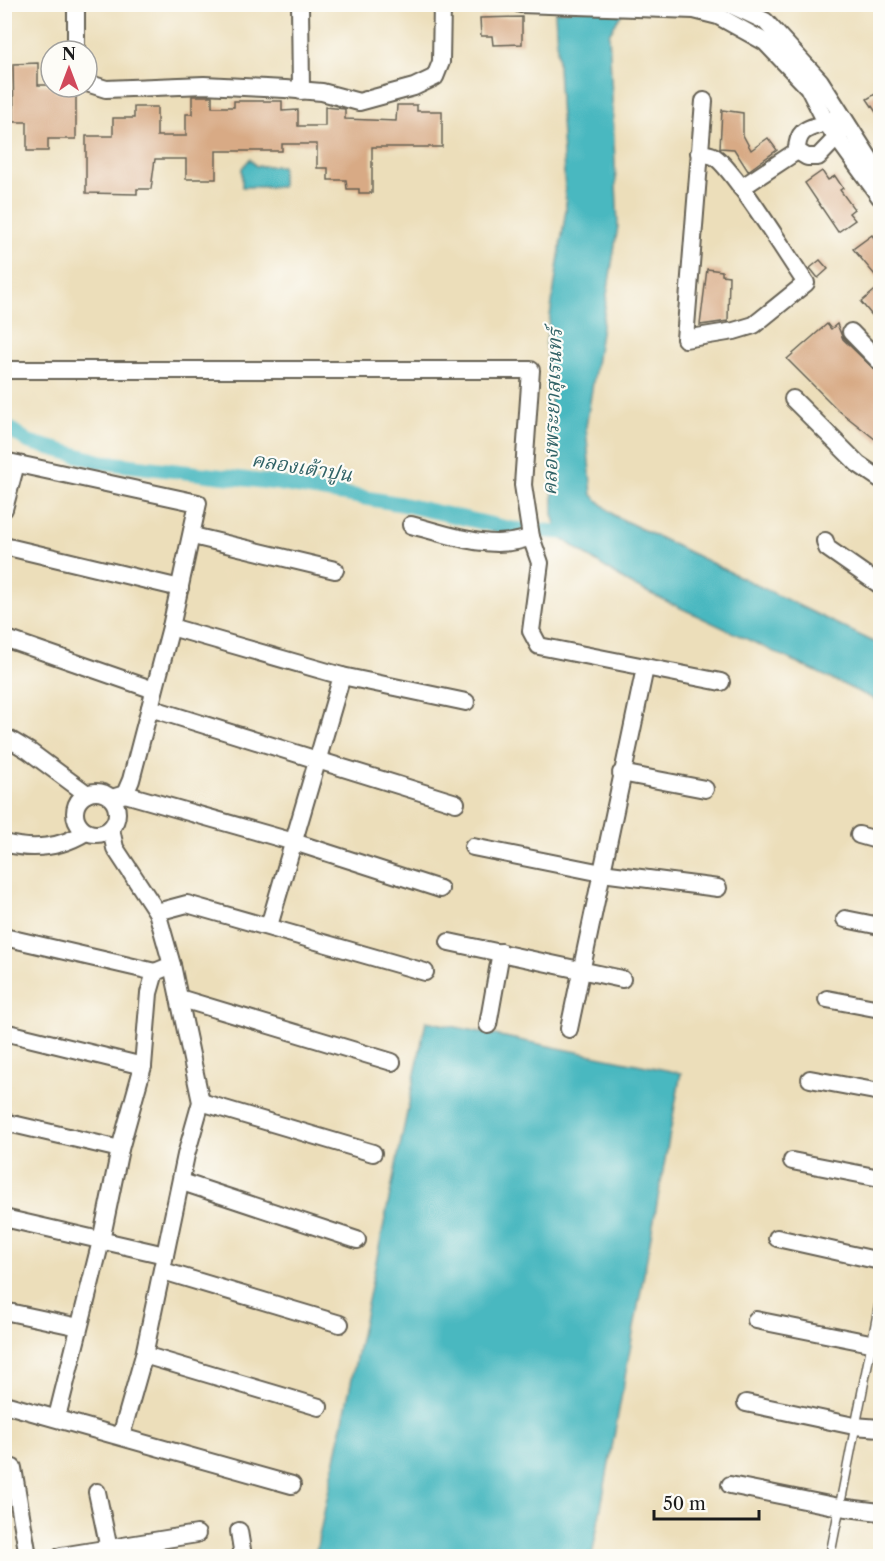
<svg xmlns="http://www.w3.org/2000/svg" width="885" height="1561" viewBox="0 0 885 1561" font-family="'Libre Caslon Text','Noto Serif Thai',serif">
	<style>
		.water { fill: #49b8c0; stroke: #326a6e; stroke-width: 1.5 }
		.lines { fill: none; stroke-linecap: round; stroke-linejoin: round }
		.canal { stroke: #49b8c0; stroke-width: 15 }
		.building { fill: #d8aa85 }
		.service-casing { stroke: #656053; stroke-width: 11 }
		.minor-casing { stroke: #656053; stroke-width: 20 }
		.service { stroke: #fff; stroke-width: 8 }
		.minor { stroke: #fff; stroke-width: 16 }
		.labels { text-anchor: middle; stroke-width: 4.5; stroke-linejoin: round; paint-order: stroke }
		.water-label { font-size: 20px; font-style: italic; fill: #306266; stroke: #fdfcf7 }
	</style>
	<rect width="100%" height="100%" fill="#fdfcf7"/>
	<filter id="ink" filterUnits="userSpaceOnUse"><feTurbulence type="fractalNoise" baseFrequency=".0167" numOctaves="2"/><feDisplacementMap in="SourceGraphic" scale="12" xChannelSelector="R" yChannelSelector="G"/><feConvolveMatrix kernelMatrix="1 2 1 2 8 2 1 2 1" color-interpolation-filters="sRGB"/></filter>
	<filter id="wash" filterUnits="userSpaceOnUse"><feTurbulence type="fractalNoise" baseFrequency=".008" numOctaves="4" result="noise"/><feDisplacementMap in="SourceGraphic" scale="24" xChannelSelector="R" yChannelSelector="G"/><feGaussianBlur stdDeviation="1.35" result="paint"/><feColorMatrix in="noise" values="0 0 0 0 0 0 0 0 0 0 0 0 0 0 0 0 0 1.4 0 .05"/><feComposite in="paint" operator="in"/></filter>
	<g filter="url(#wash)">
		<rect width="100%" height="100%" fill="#ecdeba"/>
		<!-- water -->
		<g class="water">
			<polygon points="627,5 609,34 618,226 586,427 592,495 615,516 880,645 880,702 630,584 559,537 553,514 551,406 546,343 566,209 555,12"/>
			<polygon points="250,159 256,166 282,166 282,187 242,187 242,168"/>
			<polygon points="426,1021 681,1073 592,1556 315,1556"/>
		</g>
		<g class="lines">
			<!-- canal -->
			<polyline class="canal" points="4,425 29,442 102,462 277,483 401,504 512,529 576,533"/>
		</g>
		<g id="blocks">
			<!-- building -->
			<g class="building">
				<polygon points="522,17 522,44 493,45 492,36 481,36 480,18"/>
				<polygon points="38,63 38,85 51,85 51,87 56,87 56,92 76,92 76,139 48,139 48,151 27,151 27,122 14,122 13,64"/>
				<polygon points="880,91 880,118 867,99"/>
				<polygon points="192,96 212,96 212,107 234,107 234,101 282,101 282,111 298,110 298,126 325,126 325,107 345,109 345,119 396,121 397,105 417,105 417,111 442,111 442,147 372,147 372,193 359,193 359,189 347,189 346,180 328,180 328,168 317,168 317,144 282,144 282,151 216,151 216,179 186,179 186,159 155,159 151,189 137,189 137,194 86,193 86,136 113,136 113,118 134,118 134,107 157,107 157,136 186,136 186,114 192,114"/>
				<polygon points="722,110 743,113 743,135 751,150 768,138 777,150 748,171 734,149 720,148"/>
				<polygon points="822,171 828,180 835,176 843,188 840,190 854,209 849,213 855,220 838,232 805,183"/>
				<polygon points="872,235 880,246 880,281 853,249"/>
				<polygon points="820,260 828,269 818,278 810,268"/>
				<polygon points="707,269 722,271 722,275 729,276 728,321 700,325"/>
				<polygon points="880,286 880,325 861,302"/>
				<polygon points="827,324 831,329 837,324 843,339 880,375 880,443 838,410 787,359"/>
			</g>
		</g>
	</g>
	<g filter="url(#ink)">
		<use href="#blocks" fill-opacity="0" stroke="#656053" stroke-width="1.5"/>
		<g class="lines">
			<defs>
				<polyline id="service" points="830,1556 880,1301"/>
				<g id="minor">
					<polyline points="300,4 301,91"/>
					<polyline points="520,4 694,10 718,16 765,42 808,87 827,124 880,197"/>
					<polyline points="729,4 765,21 820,81 880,175"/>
					<polyline points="76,51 76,4"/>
					<polyline points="87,83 106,89 204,85 285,89 322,92 359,102 414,87 435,77 441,62 442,4"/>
					<polyline points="797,151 807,157 818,157 843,131"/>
					<path d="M 797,151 C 797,122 818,130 835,118"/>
					<path d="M 699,153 C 704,154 709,154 713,156 C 731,164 791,262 806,283 L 754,325 L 734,331 L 685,339 L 704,101"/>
					<polyline points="741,188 797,151"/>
					<polyline points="851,332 880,362"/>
					<polyline points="4,367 9,370 531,370 523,485 531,537 540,563 531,631 539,646 721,682"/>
					<polyline points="793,399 858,464 880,479"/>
					<polyline points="4,461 198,503 171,627 131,780 125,794 112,798"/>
					<polyline points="4,509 16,464"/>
					<path d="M 411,525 C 450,535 492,552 531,537"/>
					<polyline points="193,536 335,570"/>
					<polyline points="825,541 827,548 880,585"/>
					<polyline points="4,546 180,588"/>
					<polyline points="171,627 342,676 269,926"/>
					<polyline points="4,638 154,690"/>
					<polyline points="342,676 466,702"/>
					<polyline points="150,708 456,803"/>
					<polyline points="4,736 29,751 87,794"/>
					<polyline points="621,773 705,789"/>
					<circle cx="96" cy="813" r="21"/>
					<polyline points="125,794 294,842 440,889"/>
					<polyline points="859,835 880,841"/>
					<path d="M 4,843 C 34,851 60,848 86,832"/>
					<polyline points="473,847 602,873 718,888"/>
					<polyline points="157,912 187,904 425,972"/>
					<polyline points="845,919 880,926"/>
					<polyline points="4,937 155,972"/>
					<polyline points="449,942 622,979"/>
					<polyline points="179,998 392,1062"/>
					<polyline points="827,999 880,1009"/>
					<polyline points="488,1025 501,952"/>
					<polyline points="569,1029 645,668"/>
					<polyline points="4,1032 143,1066"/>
					<polyline points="810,1079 880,1092"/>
					<polyline points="201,1102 373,1153"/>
					<polyline points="4,1122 120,1149"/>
					<polyline points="792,1161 880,1178"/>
					<polyline points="182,1182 357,1240"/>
					<polyline points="4,1218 165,1255"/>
					<polyline points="777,1238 880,1261"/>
					<polyline points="163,1271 340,1324"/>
					<polyline points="4,1311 79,1327"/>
					<polyline points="756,1320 880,1345"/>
					<polyline points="144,1355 319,1407"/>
					<polyline points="746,1403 854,1426 880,1428"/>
					<polyline points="4,1404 292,1485"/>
					<polyline points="57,1417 101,1241 120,1149 143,1066 149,993 155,972 172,965 157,912 115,848 111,829"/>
					<polyline points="121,1436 144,1355 186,1155 201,1102 172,965"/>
					<polyline points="13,1468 28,1556"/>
					<polyline points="730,1485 839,1507 880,1512"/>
					<polyline points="97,1492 109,1549"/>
					<polyline points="239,1531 243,1556"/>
					<polyline points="61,1556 197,1534"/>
				</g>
			</defs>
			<!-- service casing -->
			<use href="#service" class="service-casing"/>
			<!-- minor casing -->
			<use href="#minor" class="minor-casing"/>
			<!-- service -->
			<use href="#service" class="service"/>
			<!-- minor -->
			<use href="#minor" class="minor"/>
		</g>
	</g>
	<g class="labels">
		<!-- water labels -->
		<g class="water-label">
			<text transform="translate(552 412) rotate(-88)" y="7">คลองพระยาสุเรนทร์</text>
			<text transform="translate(302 467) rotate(9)" y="7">คลองเต้าปูน</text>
		</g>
	</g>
	<!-- margin -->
	<rect width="885" height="1561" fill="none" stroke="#fdfcf7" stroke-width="24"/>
	<!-- north arrow -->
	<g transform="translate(69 69)"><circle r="28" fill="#fdfcf7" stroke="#a3a29f" stroke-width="1.5"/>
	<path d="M0-4.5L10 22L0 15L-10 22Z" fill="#d1495b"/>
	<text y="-9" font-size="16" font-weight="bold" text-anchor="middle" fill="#1c1c1c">N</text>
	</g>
	<!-- scale -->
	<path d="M654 1510v9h105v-9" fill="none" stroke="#1c1c1c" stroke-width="3"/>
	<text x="663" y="1510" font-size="18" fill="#1c1c1c" stroke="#fdfcf7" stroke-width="4.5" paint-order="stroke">50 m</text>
</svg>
